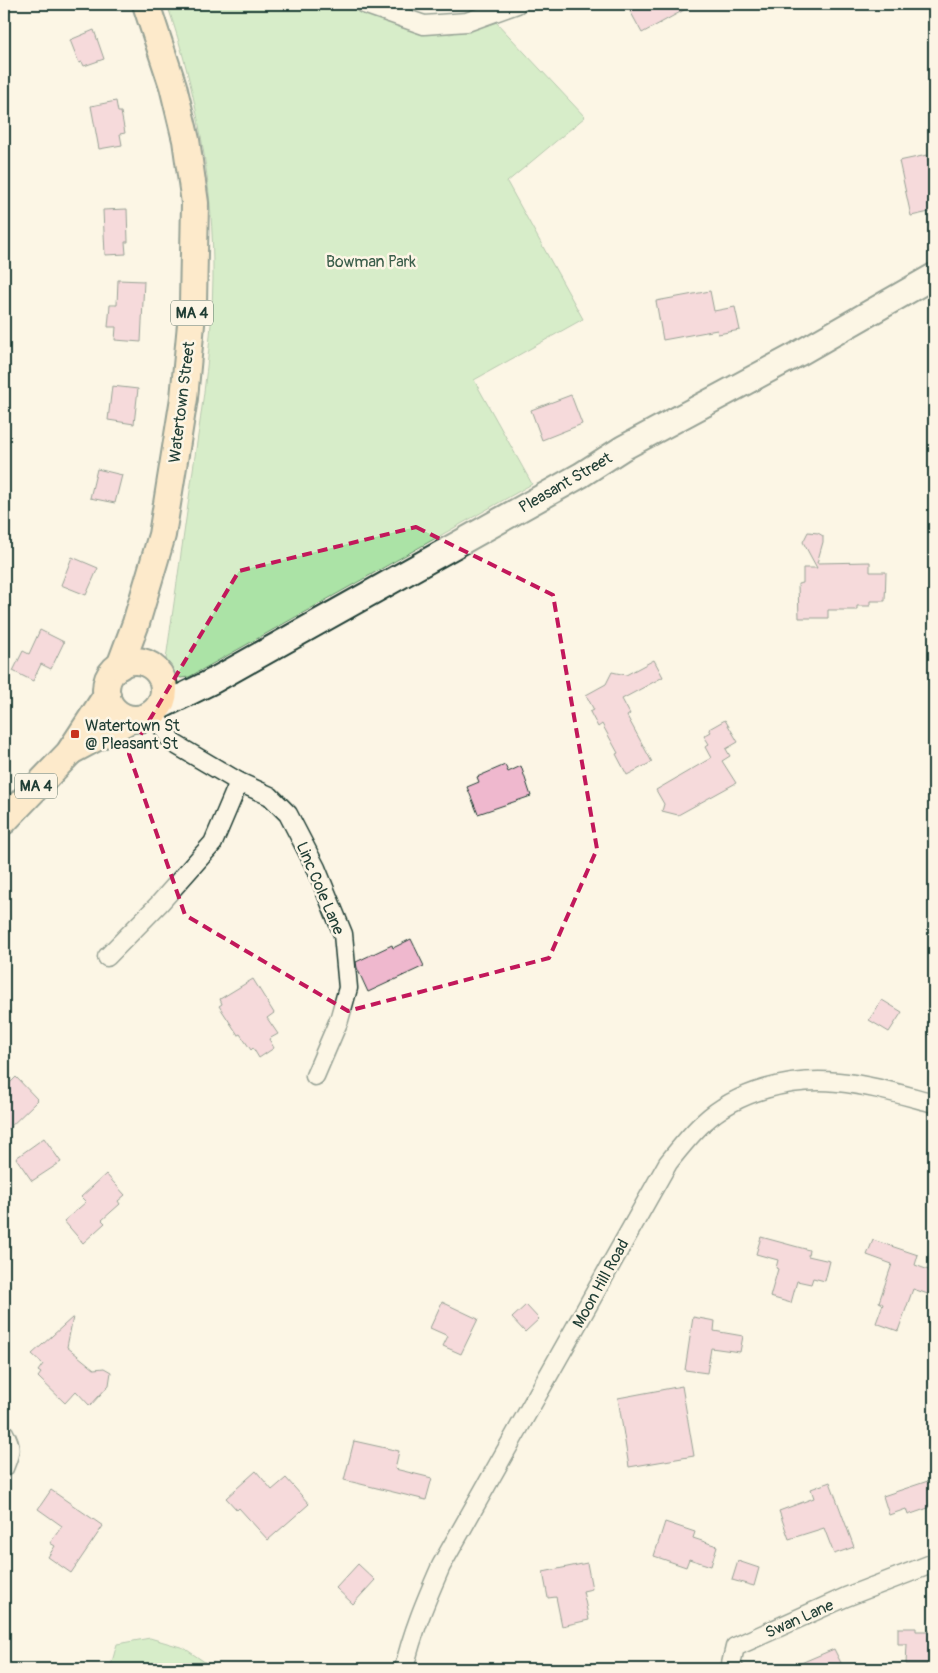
<svg xmlns="http://www.w3.org/2000/svg" width="938" height="1673" viewBox="0 0 938 1673" font-family="Pangolin,sans-serif">
	<style>
		.green { fill: #abe3a6; stroke: #65906d }
		.building { fill: #efb8ce; stroke: #1f3d34 }
		.lines { fill: none; stroke-linecap: round; stroke-linejoin: round }
		.street-casing { stroke: #1f3d34; stroke-width: 21 }
		.secondary-casing { stroke: #1f3d34; stroke-width: 28 }
		.primary-casing { stroke: #1f3d34; stroke-width: 30 }
		.street { stroke: #fcf5e5; stroke-width: 18 }
		.secondary { stroke: #fcf5e5; stroke-width: 24 }
		.primary { stroke: #fedbac; stroke-width: 26 }
		.marked { fill: none; stroke: #c2185b; stroke-width: 4; stroke-dasharray: 10 6; stroke-linejoin: round }
		.poi-dot { fill: #c8321e; stroke: #fcf5e5; stroke-width: 2 }
		.labels { text-anchor: middle; stroke-width: 5; stroke-linejoin: round; paint-order: stroke }
		.shield { fill: #fcf5e5; stroke: #617469; stroke-width: 1 }
		.shield-label { font-size: 15px; font-weight: bold; fill: #1f3d34 }
		.park-label { font-size: 16px; fill: #3b5e4b; stroke: #fcf5e5 }
		.street-label { font-size: 16px; fill: #1f3d34; stroke: #fcf5e5 }
		.poi-label { font-size: 16px; fill: #1f3d34; stroke: #fcf5e5; text-anchor: start }
	</style>
	<rect width="100%" height="100%" fill="#fcf5e5"/>
	<filter id="ink" filterUnits="userSpaceOnUse"><feTurbulence type="fractalNoise" baseFrequency=".02" numOctaves="2"/><feDisplacementMap in="SourceGraphic" scale="10" xChannelSelector="R" yChannelSelector="G"/><feConvolveMatrix kernelMatrix="1 2 1 2 8 2 1 2 1" color-interpolation-filters="sRGB"/></filter>
	<g filter="url(#ink)">
		<!-- green -->
		<g class="green">
			<path d="M 167,4 L 348,4 L 450,34 L 495,21 L 585,117 L 507,182 L 583,319 L 474,380 L 532,484 L 189,677 L 181,678 L 168,672 L 165,666 C 175,598 184,531 194,463 C 203,402 212,341 213,279 C 214,186 197,92 167,4 Z"/>
			<polygon points="150,1638 184,1648 215,1669 110,1669 117,1644"/>
		</g>
		<!-- building -->
		<g class="building">
			<polygon points="640,4 695,4 642,33 629,9"/>
			<polygon points="94,30 104,59 84,66 82,62 79,63 70,40"/>
			<polygon points="116,101 118,112 121,112 125,133 120,134 122,145 99,149 91,106"/>
			<polygon points="927,155 930,172 934,171 934,211 911,216 899,161"/>
			<polygon points="127,209 128,242 125,242 126,254 105,255 103,210"/>
			<polygon points="118,280 144,281 141,342 115,340 116,327 108,327 110,305 117,305"/>
			<polygon points="710,291 714,311 735,307 740,330 718,334 717,330 663,340 656,301"/>
			<polygon points="112,386 138,389 134,424 108,420"/>
			<polygon points="571,395 582,424 542,440 531,410"/>
			<polygon points="97,469 122,475 115,503 90,498"/>
			<polygon points="808,532 818,533 823,536 823,542 817,563 870,562 870,572 886,572 885,601 870,601 870,606 857,606 857,610 828,610 828,618 799,618 798,584 803,583 803,568 817,568 803,542"/>
			<polygon points="72,557 98,568 86,595 61,585"/>
			<polygon points="40,630 64,642 51,669 41,664 33,681 13,671 23,651 29,654"/>
			<polygon points="654,660 663,677 622,699 630,714 627,716 652,762 627,775 616,754 618,753 602,724 598,727 590,712 594,710 586,695 606,684 612,672 626,675"/>
			<polygon points="725,720 738,742 726,749 730,756 722,761 736,783 678,815 662,811 664,804 656,790 711,758 705,747 709,744 704,736 711,732 709,729"/>
			<polygon points="505,765 508,772 521,766 531,796 478,814 467,787 479,782 477,777"/>
			<polygon points="411,939 424,966 368,992 357,968 356,962 392,945 393,948"/>
			<polygon points="253,979 274,1013 267,1018 278,1034 269,1039 274,1048 259,1058 253,1048 251,1050 240,1034 238,1035 219,1006 222,1004 220,999"/>
			<polygon points="882,1000 902,1012 889,1032 869,1020"/>
			<polygon points="16,1077 38,1100 4,1133 4,1089"/>
			<polygon points="44,1138 61,1162 32,1181 16,1158"/>
			<polygon points="106,1174 125,1195 118,1201 120,1204 102,1220 105,1223 83,1243 64,1221 86,1202 81,1197"/>
			<polygon points="761,1237 809,1250 808,1256 830,1261 825,1281 813,1278 811,1284 797,1281 791,1303 770,1297 778,1269 776,1268 778,1260 756,1254"/>
			<polygon points="873,1240 918,1255 915,1265 934,1272 934,1296 913,1289 898,1331 876,1323 883,1304 879,1302 892,1264 867,1255"/>
			<polygon points="442,1302 478,1319 461,1354 443,1346 448,1336 430,1328"/>
			<polygon points="526,1305 539,1319 525,1332 512,1318"/>
			<polygon points="73,1317 67,1347 94,1369 104,1368 111,1372 109,1385 90,1406 76,1391 65,1403 38,1377 41,1373 38,1371 43,1364 32,1354"/>
			<polygon points="693,1317 715,1321 714,1331 743,1336 740,1352 711,1348 707,1373 685,1370"/>
			<polygon points="682,1386 694,1456 629,1467 618,1398"/>
			<polygon points="354,1441 399,1451 395,1469 432,1478 426,1500 344,1480"/>
			<polygon points="256,1471 272,1490 286,1478 309,1504 268,1540 239,1508 237,1510 226,1498"/>
			<polygon points="928,1481 934,1500 934,1506 908,1515 906,1509 889,1515 883,1496"/>
			<polygon points="830,1482 854,1547 834,1554 824,1528 789,1539 779,1511 814,1498 811,1489"/>
			<polygon points="51,1490 103,1526 71,1573 48,1557 55,1546 50,1543 62,1526 38,1509"/>
			<polygon points="665,1522 695,1532 693,1538 717,1546 711,1566 689,1559 686,1567 654,1556"/>
			<polygon points="738,1561 759,1568 754,1586 732,1580"/>
			<polygon points="587,1563 592,1589 583,1591 589,1620 562,1626 556,1597 548,1598 543,1572"/>
			<polygon points="358,1564 375,1580 353,1604 336,1588"/>
			<polygon points="898,1628 916,1628 916,1631 934,1631 934,1664 906,1664 907,1644 898,1644"/>
			<polygon points="834,1649 844,1669 787,1669"/>
		</g>
		<g class="lines">
			<defs>
				<g id="street">
					<polyline points="364,4 424,25 467,22 517,4"/>
					<polyline points="153,713 173,743 239,782 270,796 288,814 316,868 343,934 348,988 339,1020 315,1076"/>
					<polyline points="107,957 159,904 213,843 239,782"/>
					<path d="M 4,1433 C 13,1448 10,1453 4,1468"/>
					<path d="M 404,1669 C 412,1633 426,1600 441,1566 L 668,1163 C 679,1149 690,1135 703,1123 C 737,1091 792,1077 838,1082 C 870,1085 903,1095 934,1103"/>
					<polyline points="734,1669 731,1664 735,1647 846,1597 934,1563"/>
				</g>
				<polyline id="secondary" points="158,708 213,681 581,475 623,448 798,354 934,276"/>
				<g id="primary">
					<circle cx="135" cy="690" r="29"/>
					<polyline points="120,666 136,623 162,535 184,398 193,303 195,203 186,140 173,86 146,4"/>
					<polyline points="71,751 131,719"/>
					<polyline points="4,821 69,753 107,695"/>
				</g>
			</defs>
			<!-- street casing -->
			<use href="#street" class="street-casing"/>
			<!-- secondary casing -->
			<use href="#secondary" class="secondary-casing"/>
			<!-- primary casing -->
			<use href="#primary" class="primary-casing"/>
			<!-- street -->
			<use href="#street" class="street"/>
			<!-- secondary -->
			<use href="#secondary" class="secondary"/>
			<!-- primary -->
			<use href="#primary" class="primary"/>
		</g>
	</g>
	<!-- marked area -->
	<path d="M0 0H938V1673H0ZM 416,527 L 553,595 L 597,849 L 549,958 L 348,1011 L 185,915 L 129,754 L 239,571 Z" fill="#fcf5e5" fill-opacity=".55" fill-rule="evenodd"/>
	<path class="marked" d="M 416,527 L 553,595 L 597,849 L 549,958 L 348,1011 L 185,915 L 129,754 L 239,571 Z"/>
	<!-- markers -->
	<rect class="poi-dot" x="70" y="729" width="10" height="10" rx="2.5"/>
	<g class="labels">
		<!-- shield labels -->
		<g class="shield">
			<rect x="171" y="300.5" width="42" height="25" rx="4"/>
			<rect x="15" y="773.5" width="42" height="25" rx="4"/>
		</g>
		<g class="shield-label">
			<text x="192" y="318">MA 4</text>
			<text x="36" y="791">MA 4</text>
		</g>
		<!-- park labels -->
		<g class="park-label">
			<text x="371" y="267">Bowman Park</text>
		</g>
		<!-- street labels -->
		<g class="street-label">
			<text transform="translate(181 402) rotate(-83)" y="6">Watertown Street</text>
			<text transform="translate(565 482) rotate(-30)" y="6">Pleasant Street</text>
			<text transform="translate(321 888) rotate(67)" y="6">Linc Cole Lane</text>
			<text transform="translate(600 1283) rotate(-61)" y="6">Moon Hill Road</text>
			<text transform="translate(799 1618) rotate(-24)" y="6">Swan Lane</text>
		</g>
		<!-- poi labels -->
		<g class="poi-label">
			<text x="85" y="731">Watertown St<tspan x="85" dy="18">@ Pleasant St</tspan></text>
		</g>
	</g>
	<!-- margin -->
	<rect width="938" height="1673" fill="none" stroke="#fcf5e5" stroke-width="20"/>
	<rect x="10" y="10" width="918" height="1653" fill="none" stroke="#1f3d34" stroke-width="2" filter="url(#ink)"/>
</svg>
